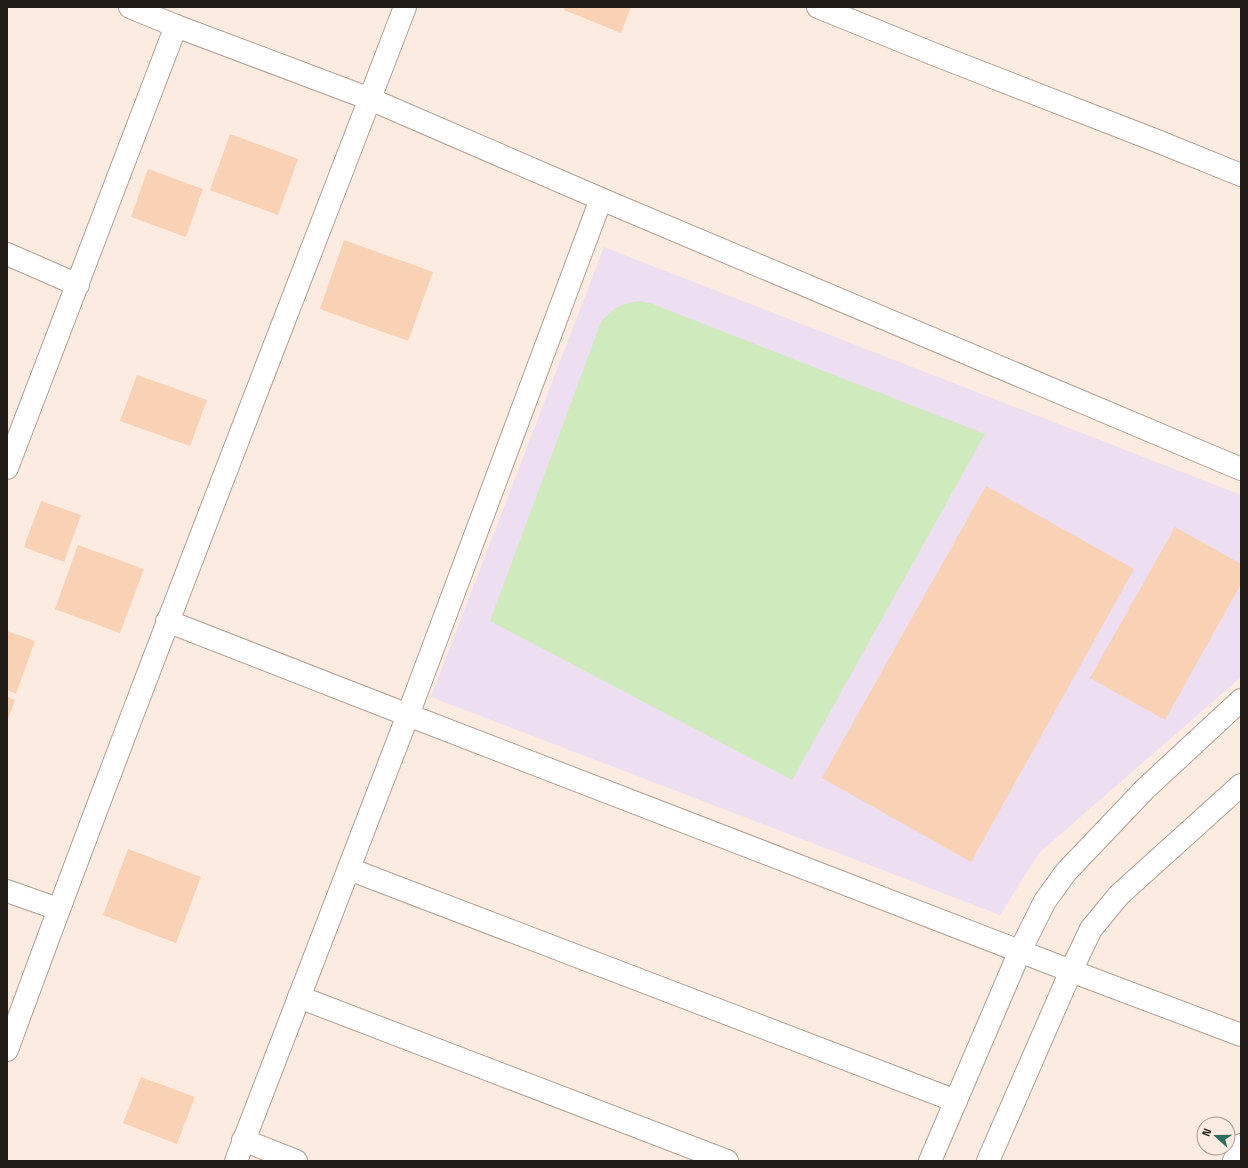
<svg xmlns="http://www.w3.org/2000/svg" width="1248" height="1168" viewBox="0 0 1248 1168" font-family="'Space Grotesk',sans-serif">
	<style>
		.education { fill: #eddef2 }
		.green { fill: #cfebbe }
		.building { fill: #f9d1b4 }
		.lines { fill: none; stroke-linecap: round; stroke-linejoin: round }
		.street-casing { stroke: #aea095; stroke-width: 24 }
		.street { stroke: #fff; stroke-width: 22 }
	</style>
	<rect width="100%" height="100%" fill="#fbebe0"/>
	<!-- education -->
	<polygon class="education" points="604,247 1241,495 1241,677 1039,853 1000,915 431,697"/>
	<!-- green -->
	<path class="green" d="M 640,301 L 650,303 L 985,434 L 792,780 L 490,621 L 601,322 C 613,308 622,303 640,301 Z"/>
	<!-- building -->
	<g class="building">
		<polygon points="565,7 631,7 621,33 564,10"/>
		<polygon points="230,134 298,159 278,215 210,190"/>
		<polygon points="148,169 203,189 186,237 131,217"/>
		<polygon points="344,240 433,272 408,341 320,309"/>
		<polygon points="137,375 207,400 190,446 120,421"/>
		<polygon points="986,486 1134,569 971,862 822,778"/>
		<polygon points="41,501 81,515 64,562 24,547"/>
		<polygon points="1175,527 1241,564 1241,584 1165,720 1090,678"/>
		<polygon points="78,545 144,569 120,633 55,609"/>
		<polygon points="7,631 35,641 16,694 7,690"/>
		<polygon points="7,697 15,700 7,722"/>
		<polygon points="128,849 201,877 176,943 103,915"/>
		<polygon points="141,1077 195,1097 177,1144 123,1123"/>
	</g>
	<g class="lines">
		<defs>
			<g id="street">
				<polyline points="130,7 176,26 370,99 601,199 1241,469"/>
				<polyline points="818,7 931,53 1157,141 1241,175"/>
				<polyline points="7,254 78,285"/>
				<polyline points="7,468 176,26"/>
				<polyline points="167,621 408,715 1071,971 1241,1035"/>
				<polyline points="349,869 956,1101"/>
				<polyline points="7,891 58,909"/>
				<polyline points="299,997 727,1161"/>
				<path d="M 7,1050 C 135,700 272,355 405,7"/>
				<polyline points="243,1140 296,1161"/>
				<polyline points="236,1161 408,715 601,199"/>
				<polyline points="930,1161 1020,951 1045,901 1066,872 1145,789 1241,700"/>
				<polyline points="988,1161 1071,971 1091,929 1119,895 1241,785"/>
				<polyline points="1234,1161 1241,1145"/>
			</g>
		</defs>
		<!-- street casing -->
		<use href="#street" class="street-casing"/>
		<!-- street -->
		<use href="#street" class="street"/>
	</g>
	<!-- border -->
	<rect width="1248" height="1168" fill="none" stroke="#211c18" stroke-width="16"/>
	<!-- north arrow -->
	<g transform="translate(1216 1136) rotate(291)"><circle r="19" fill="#fbebe0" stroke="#a49890"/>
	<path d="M0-3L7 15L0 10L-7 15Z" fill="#2b6f63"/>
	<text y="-6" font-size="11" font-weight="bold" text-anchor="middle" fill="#211c18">N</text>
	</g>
</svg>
